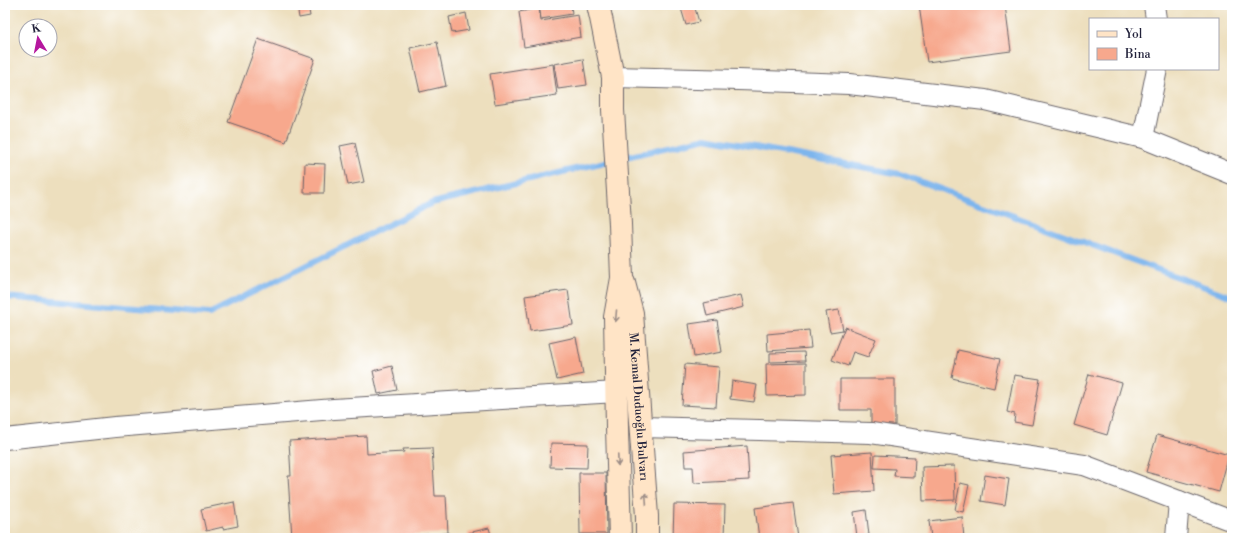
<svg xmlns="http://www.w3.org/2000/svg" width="1237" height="543" viewBox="0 0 1237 543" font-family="'Libre Bodoni',serif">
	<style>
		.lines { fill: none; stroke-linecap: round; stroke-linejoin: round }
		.stream { stroke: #7db5ed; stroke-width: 6 }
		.building { fill: #f7a88d }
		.street-casing { stroke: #696469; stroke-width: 22 }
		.secondary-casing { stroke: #696469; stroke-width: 24 }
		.street { stroke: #fff; stroke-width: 20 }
		.secondary { stroke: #ffe4c6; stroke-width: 22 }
		.oneway { stroke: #9c8d87 }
		.labels { text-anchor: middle; stroke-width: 3; stroke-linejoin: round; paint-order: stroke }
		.street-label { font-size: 12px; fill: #22223b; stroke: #fff }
	</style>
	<rect width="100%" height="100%" fill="#fff"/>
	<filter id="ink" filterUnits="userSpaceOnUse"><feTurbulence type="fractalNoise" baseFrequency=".025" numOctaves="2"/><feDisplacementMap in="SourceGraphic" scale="8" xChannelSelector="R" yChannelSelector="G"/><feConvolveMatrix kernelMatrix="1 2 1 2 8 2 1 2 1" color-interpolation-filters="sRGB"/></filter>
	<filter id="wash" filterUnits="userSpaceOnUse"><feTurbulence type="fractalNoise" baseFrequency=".012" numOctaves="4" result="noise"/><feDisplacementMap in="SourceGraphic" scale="16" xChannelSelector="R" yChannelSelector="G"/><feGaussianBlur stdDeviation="0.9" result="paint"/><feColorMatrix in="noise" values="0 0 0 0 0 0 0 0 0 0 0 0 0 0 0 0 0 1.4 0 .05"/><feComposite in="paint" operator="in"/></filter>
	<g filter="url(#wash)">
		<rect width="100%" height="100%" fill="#eddfbe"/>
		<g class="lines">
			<!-- stream -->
			<polyline class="stream" points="5,297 209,314 432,203 706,138 900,174 1232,297"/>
		</g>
		<g id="blocks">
			<!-- building -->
			<g class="building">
				<polygon points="297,5 308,5 310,16 299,18"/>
				<polygon points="539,5 571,5 572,14 541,19"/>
				<polygon points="680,5 694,5 699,22 686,25"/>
				<polygon points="919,5 1005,5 1011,51 927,62"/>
				<polygon points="539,8 541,21 578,15 581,37 524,47 519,12"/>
				<polygon points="466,13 469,30 452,33 449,17"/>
				<polygon points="258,39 315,59 286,142 228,122"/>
				<polygon points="437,42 446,86 420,92 410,48"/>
				<polygon points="583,59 587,85 558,89 554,64"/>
				<polygon points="553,64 557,95 495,104 490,74"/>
				<polygon points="355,143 364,182 348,185 340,146"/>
				<polygon points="305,163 325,164 324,193 304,193"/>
				<polygon points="568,290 573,325 530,331 525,296"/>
				<polygon points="741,295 744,307 707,316 704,303"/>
				<polygon points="839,310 843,330 830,332 826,312"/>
				<polygon points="717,320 722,352 694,357 689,324"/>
				<polygon points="845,327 876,339 868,357 853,352 848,366 832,360"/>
				<polygon points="809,330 811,348 768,351 767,334"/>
				<polygon points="576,337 583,374 557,380 549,343"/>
				<polygon points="958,350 1000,359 994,388 952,378"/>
				<polygon points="804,352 805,361 770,362 770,353"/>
				<polygon points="806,363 806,395 767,396 766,364"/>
				<polygon points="685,364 719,367 716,407 682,405"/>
				<polygon points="392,366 397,390 378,394 373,371"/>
				<polygon points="1089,374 1122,383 1107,435 1074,425"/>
				<polygon points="1014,375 1040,379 1032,425 1014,422 1015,414 1007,412"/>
				<polygon points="840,379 895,379 895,425 871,425 871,410 840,410"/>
				<polygon points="732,381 757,385 754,402 730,399"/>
				<polygon points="1157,435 1229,455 1219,492 1146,472"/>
				<polygon points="366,436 367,454 404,452 403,449 432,448 435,496 446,496 448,533 366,538 292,538 288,476 291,476 289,441"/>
				<polygon points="551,443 588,444 587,468 550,467"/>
				<polygon points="747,446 749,480 694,483 693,467 685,467 684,451"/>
				<polygon points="872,452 874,491 834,494 831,455"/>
				<polygon points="875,455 915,457 914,477 894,476 895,469 874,468"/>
				<polygon points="954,466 955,500 923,501 922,467"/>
				<polygon points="579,473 606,473 607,534 580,534"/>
				<polygon points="985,475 1009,479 1005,505 981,501"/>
				<polygon points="960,483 969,485 963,512 955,510"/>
				<polygon points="234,502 238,526 223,529 223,527 206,531 201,509"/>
				<polygon points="793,503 798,538 759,538 755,508"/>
				<polygon points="674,504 725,505 724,538 673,538"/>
				<polygon points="866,510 869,535 857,537 854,512"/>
				<polygon points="962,517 964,538 931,538 929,521"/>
				<polygon points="489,528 492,538 469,538 468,533"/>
			</g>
		</g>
	</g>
	<g filter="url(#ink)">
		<use href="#blocks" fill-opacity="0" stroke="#696469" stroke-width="1"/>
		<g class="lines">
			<defs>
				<g id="street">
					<polyline points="1154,5 1156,19"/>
					<polyline points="613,77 738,80 849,84 985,100 1143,138 1232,174"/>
					<polyline points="1143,138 1157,69"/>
					<polyline points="641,427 871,433 1084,465 1232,521"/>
					<polyline points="5,439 115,427 334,409 617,392"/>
					<polyline points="1176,538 1179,501"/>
				</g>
				<g id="secondary">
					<polyline points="598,5 601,18 613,77 613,110 620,224 622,278 615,317 617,427 620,538"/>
					<path id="s1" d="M 624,283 L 632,313 L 647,516 L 647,538"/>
				</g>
			</defs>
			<!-- street casing -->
			<use href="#street" class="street-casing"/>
			<!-- secondary casing -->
			<use href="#secondary" class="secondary-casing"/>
			<!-- street -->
			<use href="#street" class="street"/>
			<!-- secondary -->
			<use href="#secondary" class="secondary"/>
		</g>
		<!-- one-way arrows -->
		<defs><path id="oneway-shaft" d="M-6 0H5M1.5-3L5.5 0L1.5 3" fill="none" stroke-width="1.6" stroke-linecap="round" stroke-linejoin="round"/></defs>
		<g class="oneway">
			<use href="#oneway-shaft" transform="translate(616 316) rotate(95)"/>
			<use href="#oneway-shaft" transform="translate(618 460) rotate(88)"/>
			<use href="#oneway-shaft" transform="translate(646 499) rotate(-94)"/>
		</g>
	</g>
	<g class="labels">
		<!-- street labels -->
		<g class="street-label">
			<text dy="4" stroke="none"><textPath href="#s1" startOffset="125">M. Kemal Duduoğlu Bulvarı</textPath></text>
		</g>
	</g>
	<!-- margin -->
	<rect width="1237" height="543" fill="none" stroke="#fff" stroke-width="20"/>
	<!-- legend -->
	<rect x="1089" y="18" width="130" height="52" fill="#ffffff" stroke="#a7a7b1"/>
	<rect x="1097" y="31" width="20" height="6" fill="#ffe4c6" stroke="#a7a7b1"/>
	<text x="1125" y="38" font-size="12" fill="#22223b">Yol</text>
	<rect x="1097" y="48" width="20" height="12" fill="#f7a88d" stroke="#a7a7b1"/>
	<text x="1125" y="58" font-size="12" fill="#22223b">Bina</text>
	<!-- north arrow -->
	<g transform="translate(38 38) rotate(350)"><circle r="19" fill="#ffffff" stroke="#a7a7b1"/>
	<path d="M0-3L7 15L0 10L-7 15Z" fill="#b5179e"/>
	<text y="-6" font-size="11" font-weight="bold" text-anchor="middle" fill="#22223b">K</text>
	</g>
</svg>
